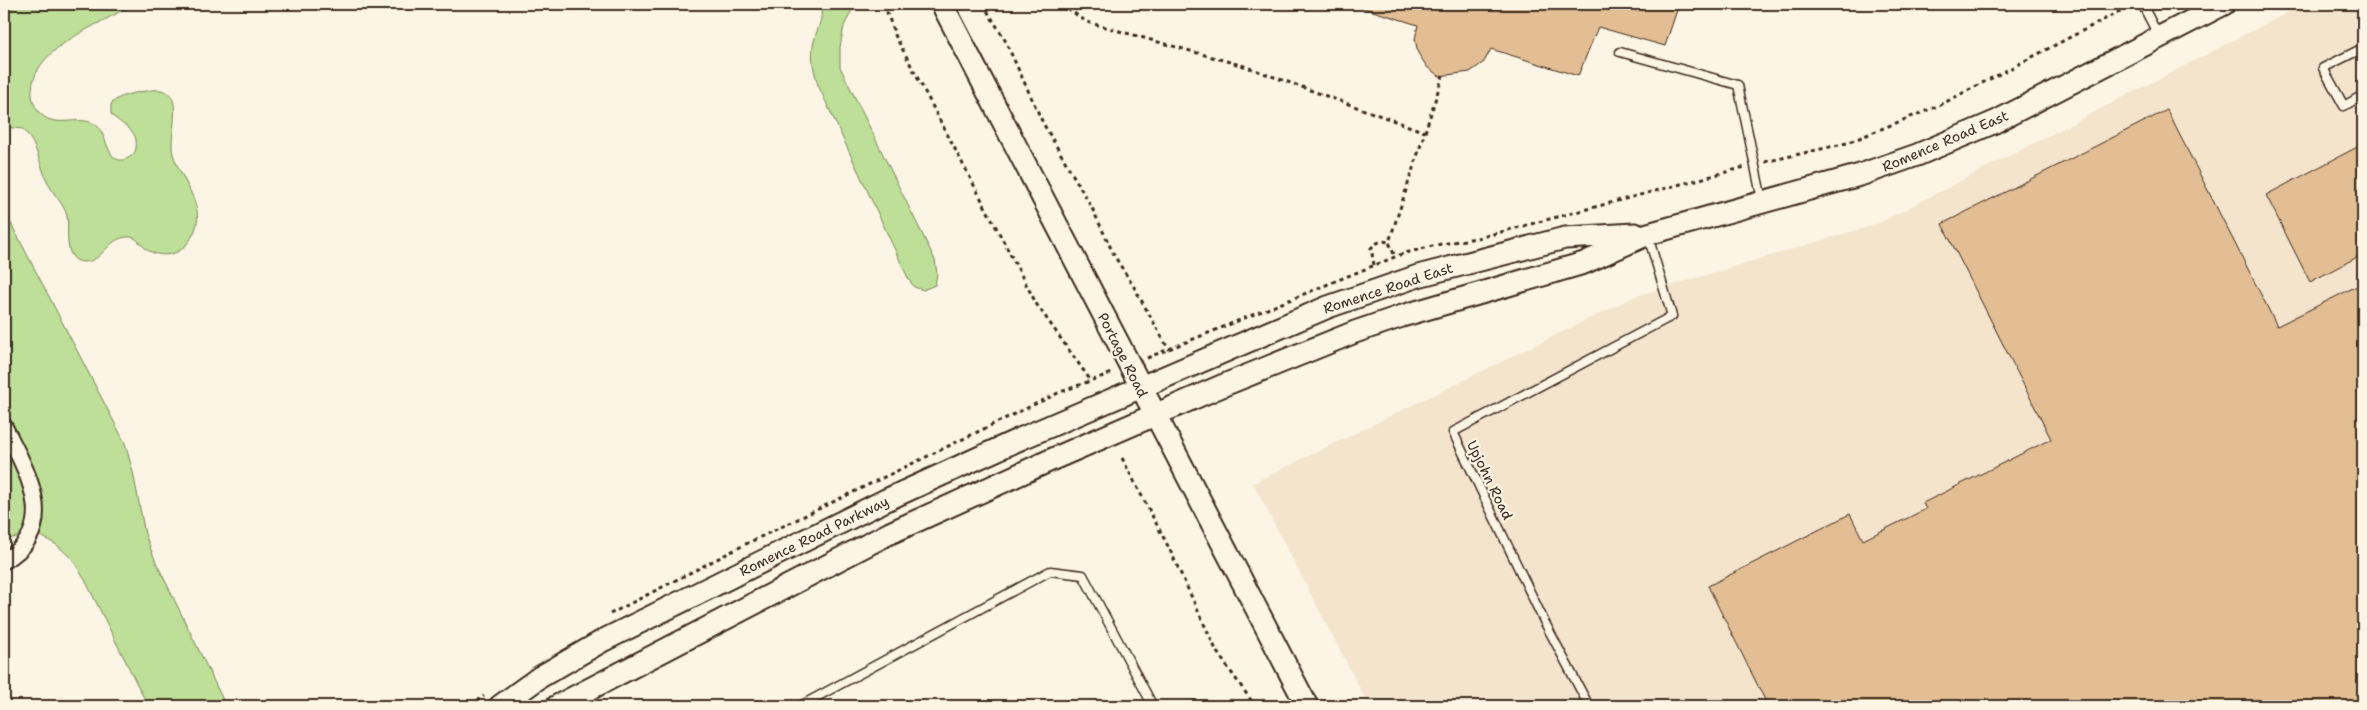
<svg xmlns="http://www.w3.org/2000/svg" width="2367" height="710" viewBox="0 0 2367 710" font-family="'Shantell Sans',sans-serif">
	<style>
		.built { fill: #f4e4cd }
		.green { fill: #bddf98; stroke: #7c845b }
		.building { fill: #e3be94; stroke: #3b2a1e }
		.lines { fill: none; stroke-linecap: round; stroke-linejoin: round }
		.lane-casing { stroke: #3b2a1e; stroke-width: 11 }
		.street-casing { stroke: #3b2a1e; stroke-width: 19 }
		.secondary-casing { stroke: #3b2a1e; stroke-width: 25 }
		.path { stroke: #3b2a1e; stroke-width: 3; stroke-dasharray: 4 4; stroke-linecap: butt }
		.lane { stroke: #fcf5e5; stroke-width: 8 }
		.street { stroke: #fcf5e5; stroke-width: 15 }
		.secondary { stroke: #fcf5e5; stroke-width: 21 }
		.labels { text-anchor: middle; stroke-width: 4.5; stroke-linejoin: round; paint-order: stroke }
		.street-label { font-size: 14px; fill: #3b2a1e; stroke: #fcf5e5 }
	</style>
	<rect width="100%" height="100%" fill="#fcf5e5"/>
	<filter id="ink" filterUnits="userSpaceOnUse"><feTurbulence type="fractalNoise" baseFrequency=".02" numOctaves="2"/><feDisplacementMap in="SourceGraphic" scale="10" xChannelSelector="R" yChannelSelector="G"/><feConvolveMatrix kernelMatrix="1 2 1 2 8 2 1 2 1" color-interpolation-filters="sRGB"/></filter>
	<g filter="url(#ink)">
		<!-- built -->
		<polygon class="built" points="2304,4 2363,4 2363,706 1369,706 1253,483 1636,296 1877,224"/>
		<!-- green -->
		<g class="green">
			<path d="M 4,4 L 132,4 C 101,26 35,45 32,89 C 31,97 34,105 38,111 C 54,131 76,114 95,124 C 107,131 107,167 126,159 C 131,157 135,154 136,148 C 139,128 121,126 111,114 L 111,104 C 119,95 134,93 146,91 C 192,81 167,132 173,154 C 183,186 214,212 186,245 C 176,257 157,258 145,248 C 139,243 137,236 127,237 C 111,238 106,253 93,260 C 87,263 77,263 73,257 C 65,248 69,228 67,216 C 64,204 53,194 48,183 C 39,164 38,145 23,129 L 4,127 Z"/>
			<path d="M 820,4 L 855,4 L 844,26 L 840,47 L 840,67 L 935,260 L 937,274 L 935,285 L 923,290 L 914,287 L 908,278 L 818,85 C 814,71 811,60 813,46 C 815,31 825,20 820,4 Z"/>
			<polygon points="4,210 125,443 133,472 145,534 155,560 226,706 148,706 85,580 72,559 57,545 41,536 19,536 4,541"/>
		</g>
		<!-- building -->
		<g class="building">
			<polygon points="1361,4 1679,4 1665,46 1598,27 1578,76 1491,49 1484,62 1470,72 1439,76 1427,67 1418,53 1415,39 1418,25 1360,7"/>
			<polygon points="2167,110 2277,326 2363,283 2363,706 1768,706 1708,586 1850,514 1863,540 1926,509 1923,503 2051,439 1942,224"/>
			<polygon points="2363,144 2363,254 2310,282 2266,195"/>
		</g>
		<g class="lines">
			<defs>
				<g id="lane">
					<polyline points="2142,4 2158,35"/>
					<polyline points="2363,48 2323,68 2344,106 2363,95"/>
					<polyline points="1620,52 1738,85 1762,200"/>
					<polyline points="800,706 1050,571 1083,575 1153,706"/>
					<polyline points="1589,706 1544,621 1453,432 1672,316 1648,236"/>
				</g>
				<path id="street" d="M 4,426 C 26,470 62,528 4,561"/>
				<g id="secondary">
					<polyline points="942,4 1307,706"/>
					<polyline points="500,706 540,677 604,640 886,500 1020,439 1328,307 1418,276 1565,238 1635,234"/>
					<polyline points="557,706 890,533 1053,459 1224,385 1355,332 1402,316 1584,263 1648,234 1860,175 1917,155 1995,122 2224,4"/>
				</g>
			</defs>
			<!-- lane casing -->
			<use href="#lane" class="lane-casing"/>
			<!-- street casing -->
			<use href="#street" class="street-casing"/>
			<!-- secondary casing -->
			<use href="#secondary" class="secondary-casing"/>
			<!-- path -->
			<g class="path">
				<polyline points="884,4 895,35 1037,305 1091,381"/>
				<polyline points="983,4 1004,38 1043,123 1092,208 1115,257 1134,287 1169,350"/>
				<polyline points="1061,4 1087,22 1244,66 1425,132 1389,242 1395,257"/>
				<polyline points="1425,132 1443,75"/>
				<polyline points="1765,162 1847,143 1940,105 2132,5"/>
				<path d="M 1374,265 L 1371,248 C 1377,242 1381,240 1389,242"/>
				<polyline points="1147,358 1402,254 1436,245 1482,237 1745,167"/>
				<polyline points="1122,458 1169,548 1217,652 1255,706"/>
				<polyline points="610,614 744,545 1058,393 1114,372"/>
				<polyline points="470,706 484,696"/>
			</g>
			<!-- lane -->
			<use href="#lane" class="lane"/>
			<!-- street -->
			<use href="#street" class="street"/>
			<!-- secondary -->
			<use href="#secondary" class="secondary"/>
		</g>
	</g>
	<g class="labels">
		<!-- street labels -->
		<g class="street-label">
			<text transform="translate(1945 141) rotate(-23)" y="5">Romence Road East</text>
			<text transform="translate(1388 288) rotate(-18)" y="5">Romence Road East</text>
			<text transform="translate(1123 355) rotate(63)" y="5">Portage Road</text>
			<text transform="translate(1490 480) rotate(64)" y="5">Upjohn Road</text>
			<text transform="translate(814 536) rotate(-26)" y="5">Romence Road Parkway</text>
		</g>
	</g>
	<!-- margin -->
	<rect width="2367" height="710" fill="none" stroke="#fcf5e5" stroke-width="20"/>
	<rect x="10" y="10" width="2347" height="690" fill="none" stroke="#3b2a1e" stroke-width="2" filter="url(#ink)"/>
</svg>
